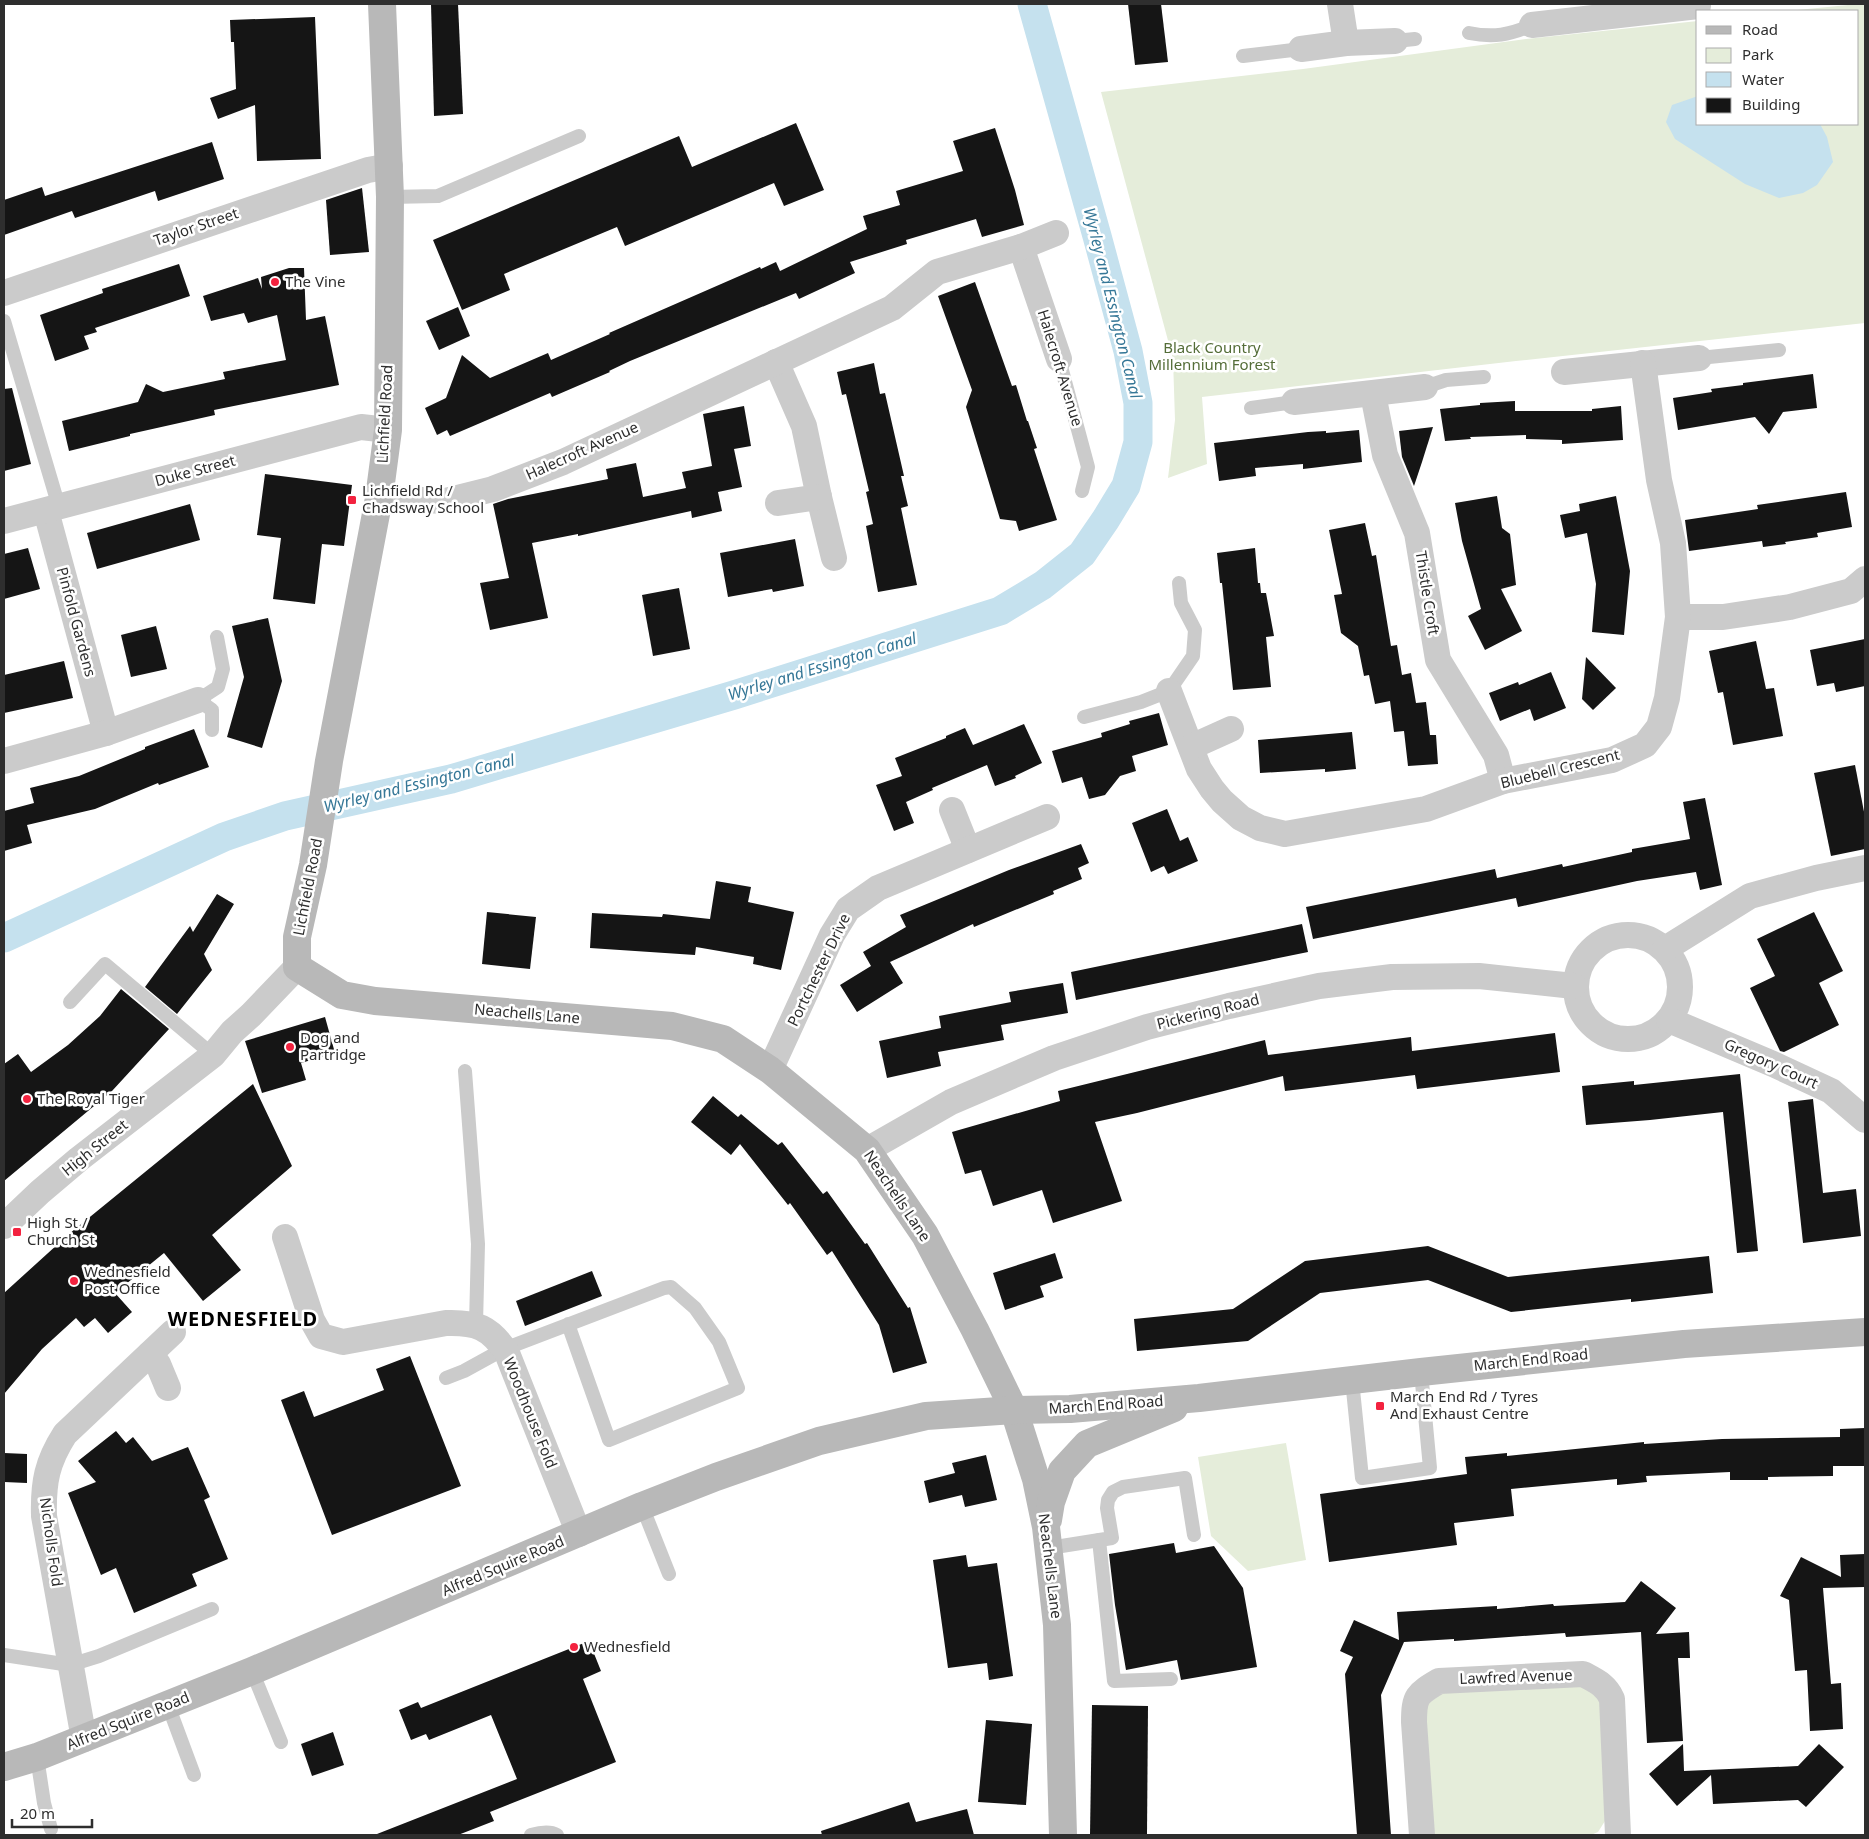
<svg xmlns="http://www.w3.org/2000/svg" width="1869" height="1839" viewBox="0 0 1869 1839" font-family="'Noto Sans',sans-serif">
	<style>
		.green { fill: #e5edda }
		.water { fill: #c5e1ee }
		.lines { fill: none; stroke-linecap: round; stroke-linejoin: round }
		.canal { stroke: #c5e1ee; stroke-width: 29 }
		.building { fill: #151515 }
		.lane { stroke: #cbcbcb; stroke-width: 14 }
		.street { stroke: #cbcbcb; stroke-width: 26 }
		.secondary { stroke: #b8b8b8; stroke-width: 28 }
		.poi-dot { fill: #f3223f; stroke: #fff; stroke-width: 2 }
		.labels { text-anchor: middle; stroke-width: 5; stroke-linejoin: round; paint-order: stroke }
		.street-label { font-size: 15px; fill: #2e2e2e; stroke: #fff }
		.poi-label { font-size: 15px; fill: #2e2e2e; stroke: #fff; text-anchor: start }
		.park-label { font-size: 15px; fill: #546d38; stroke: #fff }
		.water-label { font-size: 16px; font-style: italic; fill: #357797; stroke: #fff }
		.district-label { font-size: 20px; font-weight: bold; letter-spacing: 1px; fill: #000; stroke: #fff }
	</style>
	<rect width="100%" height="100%" fill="#fff"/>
	<!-- green -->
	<g class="green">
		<polygon points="1858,4 1865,4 1865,323 1516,361 1202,397 1207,464 1168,478 1175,420 1173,359 1101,92 1303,69 1526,39 1698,21 1698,124 1858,124 1858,11 1787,11"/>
		<polygon points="1286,1443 1306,1560 1248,1571 1211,1536 1198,1457"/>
		<polygon points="1586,1685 1600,1701 1605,1821 1598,1832 1591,1835 1434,1835 1431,1826 1426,1705 1444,1692"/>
	</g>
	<!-- water -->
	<polygon class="water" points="1698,96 1698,124 1820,124 1827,137 1833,162 1817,185 1803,193 1779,198 1745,184 1675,139 1666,122 1672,105"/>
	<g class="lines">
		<!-- canal -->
		<polyline class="canal" points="4,938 224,837 285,816 451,779 734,695 1000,611 1043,585 1082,554 1106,519 1126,486 1138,442 1138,403 1128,351 1097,236 1032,4"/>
	</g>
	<!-- building -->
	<g class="building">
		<polygon points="431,4 458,4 463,114 434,116"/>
		<polygon points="1128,4 1161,4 1168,62 1135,65"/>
		<polygon points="315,17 321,159 257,161 255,105 218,119 210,98 236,89 234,42 231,42 230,20"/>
		<polygon points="796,123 824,190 784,206 774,183 625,246 617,227 504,274 510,290 462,310 433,240 679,136 692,167"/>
		<polygon points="995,128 1015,190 1024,225 982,237 976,219 906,240 907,244 850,262 855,273 799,299 796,293 630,361 609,371 610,372 552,397 550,393 450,436 447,430 437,435 425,408 446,398 462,355 490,378 548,353 551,360 610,334 609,333 760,267 761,269 776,262 780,271 867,229 863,216 900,205 896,191 963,171 953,141"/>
		<polygon points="212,142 224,179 158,201 155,191 75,218 72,211 4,235 4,200 42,187 45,196"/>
		<polygon points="362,188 369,252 330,255 326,200"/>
		<polygon points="179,264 190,296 95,328 97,332 84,336 89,349 55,361 40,315 103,293 102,289"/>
		<polygon points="289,268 304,268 306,320 325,316 339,385 214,410 215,415 130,434 130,436 69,451 62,421 138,402 146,384 163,392 225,379 223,372 286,360 277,315 248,323 244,313 211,321 203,296 258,278 262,289 261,277"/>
		<polygon points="975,282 1012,386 1016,385 1027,421 1028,421 1037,448 1034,449 1057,520 1019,531 1016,521 1000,519 966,407 972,390 938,296"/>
		<polygon points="458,307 470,336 439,350 426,321"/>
		<polygon points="874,363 880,394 885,393 904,476 901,476 908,506 901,508 917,585 878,592 866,526 873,524 866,492 869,491 846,394 842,395 837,372"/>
		<polygon points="1813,374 1817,408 1783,412 1769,434 1755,417 1678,430 1673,398 1712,392 1711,389 1743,385 1743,383"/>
		<polygon points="12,388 31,464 4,471 4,389"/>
		<polygon points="1515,401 1515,411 1592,411 1592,409 1621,406 1623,440 1562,444 1562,440 1526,439 1526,435 1470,437 1471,439 1445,441 1440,409 1480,405 1480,403"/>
		<polygon points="744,406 751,446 734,449 742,487 718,492 722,511 692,518 691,511 578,536 578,534 532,543 548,618 490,630 480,583 509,578 493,504 508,499 608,479 606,469 636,463 643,497 686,488 682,472 712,466 703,414"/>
		<polygon points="1433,427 1422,462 1414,486 1402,457 1399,431"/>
		<polygon points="1359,430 1362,462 1303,469 1303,464 1255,468 1256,476 1219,481 1214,443 1308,432 1326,431 1326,433"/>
		<polygon points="265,474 352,485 344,546 322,544 315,604 273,599 281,538 257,535"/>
		<polygon points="1846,492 1852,527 1817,533 1818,537 1785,542 1786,544 1763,547 1762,541 1689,551 1685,520 1758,509 1757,505"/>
		<polygon points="1497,496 1502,528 1510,534 1516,585 1501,589 1522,631 1485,650 1468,616 1481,609 1462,541 1455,503"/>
		<polygon points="1616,496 1630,571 1624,635 1592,632 1596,584 1587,533 1565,538 1560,515 1580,511 1579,504"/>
		<polygon points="190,504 200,540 97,569 87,533"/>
		<polygon points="1365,523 1372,556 1376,555 1391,646 1397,645 1402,675 1411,673 1416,703 1426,702 1430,735 1436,735 1438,764 1408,766 1404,731 1394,732 1390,701 1375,704 1369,675 1364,676 1358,646 1341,633 1334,595 1342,594 1329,530"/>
		<polygon points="795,539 804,586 773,592 772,589 728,597 720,553"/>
		<polygon points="28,548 40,589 4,599 4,554"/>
		<polygon points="1255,548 1258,583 1260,583 1261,593 1266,593 1274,636 1266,637 1271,687 1233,690 1222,583 1220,583 1217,553"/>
		<polygon points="679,588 690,649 653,656 642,595"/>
		<polygon points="268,618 282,681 262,748 227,737 244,677 232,626"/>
		<polygon points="156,626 167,669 131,677 121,635"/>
		<polygon points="1865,639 1865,686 1836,692 1834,683 1817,686 1810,650"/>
		<polygon points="1756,641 1766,689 1774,688 1783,736 1733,745 1723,692 1718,693 1709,651"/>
		<polygon points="1586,657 1616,688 1593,710 1582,699"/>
		<polygon points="64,661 73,698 4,713 4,675"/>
		<polygon points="1551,672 1566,708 1534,721 1530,709 1500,721 1489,693 1518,682 1519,685"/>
		<polygon points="1159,713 1168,745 1132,756 1136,771 1120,776 1105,795 1089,799 1082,777 1062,783 1052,751 1102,737 1101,733 1130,724 1129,721"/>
		<polygon points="1024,724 1042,763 1015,776 1016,778 995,786 987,765 932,788 933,790 906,802 914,823 894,831 876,785 902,776 895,758 946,738 946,736 965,728 973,745"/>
		<polygon points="194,729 209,767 159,785 158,783 95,809 27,825 32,843 4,851 4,811 34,803 30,788 79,776 145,749 145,747"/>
		<polygon points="1352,732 1356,769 1325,772 1325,769 1260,773 1258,740"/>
		<polygon points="1855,765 1865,817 1865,849 1831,856 1814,773"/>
		<polygon points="1705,798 1722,885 1700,890 1696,872 1637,881 1518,907 1516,898 1313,939 1306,907 1495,869 1497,878 1562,864 1563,867 1632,852 1632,849 1690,839 1683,802"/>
		<polygon points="1167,809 1180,841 1188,837 1198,861 1168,874 1164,866 1151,872 1132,823"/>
		<polygon points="1081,844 1089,863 1078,868 1082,879 1053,891 1054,894 974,927 973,924 890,962 903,983 857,1012 840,985 871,966 863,952 906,927 900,915 1009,870"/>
		<polygon points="716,881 751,887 748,902 794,912 781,970 753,964 754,957 696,947 695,955 590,948 592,913 662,917 663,914 710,919"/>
		<polygon points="217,894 234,904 204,954 212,970 177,1014 145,987 190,926 193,932"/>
		<polygon points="487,912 536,917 530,969 482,964"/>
		<polygon points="1814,912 1843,971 1819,983 1839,1025 1784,1052 1780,1051 1750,988 1775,976 1757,939"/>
		<polygon points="1302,924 1308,952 1076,1000 1071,972"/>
		<polygon points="1063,983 1068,1013 1001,1025 1004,1040 938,1052 941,1066 887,1078 879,1041 941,1028 939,1016 1011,1002 1009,992"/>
		<polygon points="121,989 169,1029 112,1091 4,1181 4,1064 18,1054 31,1072 68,1045 100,1016"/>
		<polygon points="325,1017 335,1053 301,1063 306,1080 262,1093 245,1041"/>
		<polygon points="1555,1033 1560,1072 1417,1089 1415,1075 1285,1091 1283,1076 1137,1113 1095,1122 1122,1201 1053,1223 1042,1190 993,1206 981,1170 965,1174 952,1132 1060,1101 1058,1091 1265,1040 1268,1055 1411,1037 1412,1051"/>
		<polygon points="1740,1074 1758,1251 1737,1253 1723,1112 1650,1120 1586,1125 1582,1086 1634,1081 1634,1085"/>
		<polygon points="253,1084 292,1166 212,1235 241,1270 203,1301 164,1253 115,1293 132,1312 108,1333 95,1318 84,1327 76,1318 42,1349 4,1394 4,1293 69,1234"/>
		<polygon points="713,1096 738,1117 741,1114 778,1145 782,1142 823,1194 827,1191 865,1244 867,1243 908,1308 910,1307 927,1363 893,1373 879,1325 832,1251 827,1255 790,1203 788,1205 740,1144 731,1155 691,1122"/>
		<polygon points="1813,1099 1823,1193 1856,1189 1861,1236 1803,1243 1788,1102"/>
		<polygon points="1428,1246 1508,1277 1709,1256 1713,1293 1631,1302 1631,1299 1511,1312 1428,1280 1320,1293 1248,1341 1137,1351 1134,1319 1233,1309 1305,1261"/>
		<polygon points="1055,1253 1063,1278 1040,1286 1044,1297 1005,1310 993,1273"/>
		<polygon points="592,1271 602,1296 525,1326 516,1301"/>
		<polygon points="410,1356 461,1486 332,1535 281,1400 304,1391 314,1417 384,1390 376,1369"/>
		<polygon points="1865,1428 1865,1466 1833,1466 1833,1476 1768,1477 1768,1480 1730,1480 1730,1472 1646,1476 1647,1482 1617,1485 1617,1479 1511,1489 1514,1516 1454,1523 1457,1545 1329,1562 1320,1494 1467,1474 1465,1457 1507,1453 1507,1456 1644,1442 1644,1444 1722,1439 1840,1437 1840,1429"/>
		<polygon points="116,1431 126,1443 133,1437 152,1461 188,1447 210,1497 204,1500 228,1559 192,1574 197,1586 134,1613 116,1568 101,1575 68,1493 96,1482 78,1461"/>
		<polygon points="4,1453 27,1454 27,1483 4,1482"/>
		<polygon points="986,1455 997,1500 965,1507 962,1495 929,1503 924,1481 955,1473 952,1463"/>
		<polygon points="1174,1543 1176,1553 1214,1546 1243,1588 1257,1667 1181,1680 1177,1660 1126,1670 1115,1605 1109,1554"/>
		<polygon points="1865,1554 1865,1587 1823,1588 1831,1684 1841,1683 1843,1729 1810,1731 1807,1670 1795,1671 1789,1600 1780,1596 1801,1557 1841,1577 1840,1555"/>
		<polygon points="966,1555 968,1567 997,1563 1013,1676 989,1680 987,1663 948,1668 933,1560"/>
		<polygon points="1641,1581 1676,1608 1656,1634 1689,1632 1690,1658 1678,1658 1683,1741 1647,1743 1641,1632 1566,1637 1565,1633 1454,1641 1454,1639 1404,1642 1381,1695 1391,1835 1357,1835 1345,1674 1353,1657 1340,1651 1354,1620 1399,1640 1397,1612 1497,1606 1497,1609 1553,1604 1554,1606 1625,1602"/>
		<polygon points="589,1641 601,1671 583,1679 616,1762 490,1812 494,1821 458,1835 378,1835 377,1834 517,1779 491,1715 429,1740 426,1734 411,1740 399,1710 418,1702 421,1708"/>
		<polygon points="1092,1705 1148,1706 1147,1835 1090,1835"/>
		<polygon points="986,1720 1032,1724 1026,1805 978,1802"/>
		<polygon points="333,1732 344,1765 312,1776 301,1744"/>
		<polygon points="1683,1744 1684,1771 1798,1766 1819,1744 1844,1767 1806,1807 1798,1800 1713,1804 1711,1775 1677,1806 1649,1774"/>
		<polygon points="909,1802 916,1822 967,1809 974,1835 822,1835 821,1831"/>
	</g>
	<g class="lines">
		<!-- lane -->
		<g class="lane">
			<path d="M 1469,33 C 1493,38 1510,35 1532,25"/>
			<polyline points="1395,41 1415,39"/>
			<polyline points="1243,56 1301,49"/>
			<polyline points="390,197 438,196 579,136"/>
			<polyline points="4,321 59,507"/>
			<polyline points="1699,358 1779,350"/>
			<polyline points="1059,359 1088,467 1082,491"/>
			<polyline points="1425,387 1446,380 1484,377"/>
			<polyline points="1251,408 1294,402"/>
			<polyline points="1084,717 1141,702 1169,691 1193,656 1195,630 1181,603 1179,583"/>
			<polyline points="212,730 212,710 198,700 218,687 223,669 217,637"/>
			<polyline points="70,1002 105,964 213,1055"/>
			<polyline points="465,1071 478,1244 476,1324"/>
			<polyline points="446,1378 464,1371 504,1349 664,1288 671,1287 695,1308 719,1342 738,1388 609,1440 568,1324"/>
			<polyline points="1352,1380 1362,1478 1430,1468 1421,1372"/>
			<polyline points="642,1506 669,1574"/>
			<polyline points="1099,1540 1114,1681 1171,1679"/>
			<polyline points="1049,1548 1112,1538 1107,1508 1108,1500 1113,1492 1123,1487 1185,1478 1194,1535"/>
			<polyline points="4,1655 70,1665 99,1656 212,1609"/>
			<polyline points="252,1671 281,1742"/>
			<polyline points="168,1705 194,1775"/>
			<polyline points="37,1757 44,1803 51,1829"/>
			<path d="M 531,1835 C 538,1833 550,1831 557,1835"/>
		</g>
		<!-- street -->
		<g class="street">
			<polyline points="1340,4 1346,43"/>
			<polyline points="1532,25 1698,6"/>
			<polyline points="1301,49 1346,43 1395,41"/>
			<polyline points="1021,247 1059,359"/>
			<polyline points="4,293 368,170 390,166"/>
			<polyline points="776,362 804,426 819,497 834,558"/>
			<polyline points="1564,372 1699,358"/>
			<polyline points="1373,394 1385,455 1417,533 1438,660 1496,755 1503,781"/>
			<polyline points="1294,402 1425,387"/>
			<polyline points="379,498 445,501 493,489 563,462 892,308 937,272 1021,247 1056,233"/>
			<polyline points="778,503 819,497"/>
			<polyline points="46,511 106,733"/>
			<polyline points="4,521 361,427 388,430"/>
			<polyline points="1678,617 1723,617 1790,607 1851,591 1865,579"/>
			<polyline points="1169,691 1199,769 1212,789 1222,801 1241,818 1260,828 1285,834 1426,809 1503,781 1612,760 1645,745 1659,727 1667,698 1678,617 1673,543 1659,480 1643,363"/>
			<polyline points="1191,747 1231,729"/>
			<polyline points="4,761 106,733 198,700"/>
			<polyline points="952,810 968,850"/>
			<circle cx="1628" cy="987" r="52"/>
			<polyline points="1665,949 1750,896 1816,878 1865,868"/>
			<polyline points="1669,1020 1773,1064 1831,1091 1865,1120"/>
			<polyline points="770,1070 832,935 848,909 878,888 1047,817"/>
			<polyline points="867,1150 951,1102 1054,1058 1147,1027 1229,1006 1319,986 1392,977 1479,976 1574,986"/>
			<polyline points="4,1226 40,1192 79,1159 213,1055 232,1032 251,1015 297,967"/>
			<path d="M 285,1237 L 312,1320 L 321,1336 L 343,1342 L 446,1323 C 476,1322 490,1327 507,1353 L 579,1534"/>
			<polyline points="150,1354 158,1364 168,1388"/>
			<path d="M 84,1739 L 44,1516 C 43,1482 47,1462 65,1434 L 173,1332"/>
			<path d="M 1422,1835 L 1414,1722 C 1414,1696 1417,1694 1439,1681 L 1583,1674 C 1596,1681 1606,1685 1612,1699 L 1618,1835"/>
		</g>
		<!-- secondary -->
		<g class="secondary">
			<polyline points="382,4 390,197 388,430 379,498 329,761 313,865 297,937 297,967 342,995 375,1001 672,1026 723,1039 770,1070 867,1150 925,1235 975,1330 1014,1410 1036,1479 1046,1527 1057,1625 1063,1835"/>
			<polyline points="1048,1520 1051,1502 1062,1471 1087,1444 1174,1408"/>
			<polyline points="4,1767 37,1757 252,1671 642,1506 716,1477 819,1441 926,1416 1014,1410 1070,1409 1199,1398 1421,1372 1684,1344 1865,1332"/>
		</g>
	</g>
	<!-- markers -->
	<g class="poi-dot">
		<circle cx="275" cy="282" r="5"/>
		<rect x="347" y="495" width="10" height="10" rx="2.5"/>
		<circle cx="290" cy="1047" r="5"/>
		<circle cx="27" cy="1099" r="5"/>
		<rect x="12" y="1227" width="10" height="10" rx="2.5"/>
		<circle cx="74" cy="1281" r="5"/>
		<rect x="1375" y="1401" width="10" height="10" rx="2.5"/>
		<circle cx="574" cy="1647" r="5"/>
	</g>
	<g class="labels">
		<!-- street labels -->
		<g class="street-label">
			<text transform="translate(196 227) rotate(-19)" y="5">Taylor Street</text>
			<text transform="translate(1060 368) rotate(73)" y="5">Halecroft Avenue</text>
			<text transform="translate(385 414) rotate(-87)" y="5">Lichfield Road</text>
			<text transform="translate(582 451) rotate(-24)" y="5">Halecroft Avenue</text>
			<text transform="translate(195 471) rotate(-15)" y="5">Duke Street</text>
			<text transform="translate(1427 593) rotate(81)" y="5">Thistle Croft</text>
			<text transform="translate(76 622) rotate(75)" y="5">Pinfold Gardens</text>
			<text transform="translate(1560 769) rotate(-14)" y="5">Bluebell Crescent</text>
			<text transform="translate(308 887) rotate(-79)" y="5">Lichfield Road</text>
			<text transform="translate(819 970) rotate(-64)" y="5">Portchester Drive</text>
			<text transform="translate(1208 1012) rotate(-14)" y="5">Pickering Road</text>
			<text transform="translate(527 1014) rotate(5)" y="5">Neachells Lane</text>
			<text transform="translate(1771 1064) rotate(24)" y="5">Gregory Court</text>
			<text transform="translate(95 1148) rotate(-39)" y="5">High Street</text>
			<text transform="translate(897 1196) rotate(56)" y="5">Neachells Lane</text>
			<text transform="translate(1531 1360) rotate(-6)" y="5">March End Road</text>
			<text transform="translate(1106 1405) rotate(-4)" y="5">March End Road</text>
			<text transform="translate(530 1413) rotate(68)" y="5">Woodhouse Fold</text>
			<text transform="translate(51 1542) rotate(82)" y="5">Nicholls Fold</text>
			<text transform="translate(503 1566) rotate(-23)" y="5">Alfred Squire Road</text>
			<text transform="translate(1050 1566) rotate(83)" y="5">Neachells Lane</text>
			<text transform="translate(1516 1677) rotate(-2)" y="5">Lawfred Avenue</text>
			<text transform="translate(128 1721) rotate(-22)" y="5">Alfred Squire Road</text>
		</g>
		<!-- poi labels -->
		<g class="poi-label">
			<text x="285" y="287">The Vine</text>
			<text x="362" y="496">Lichfield Rd /<tspan x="362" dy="17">Chadsway School</tspan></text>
			<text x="300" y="1043">Dog and<tspan x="300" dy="17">Partridge</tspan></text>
			<text x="37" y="1104">The Royal Tiger</text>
			<text x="27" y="1228">High St /<tspan x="27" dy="17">Church St</tspan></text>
			<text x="84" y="1277">Wednesfield<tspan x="84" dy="17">Post Office</tspan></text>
			<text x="1390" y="1402">March End Rd / Tyres<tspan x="1390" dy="17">And Exhaust Centre</tspan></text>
			<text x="584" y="1652">Wednesfield</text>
		</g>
		<!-- park labels -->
		<g class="park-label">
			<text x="1212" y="353">Black Country<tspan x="1212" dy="17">Millennium Forest</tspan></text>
		</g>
		<!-- water labels -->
		<g class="water-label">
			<text transform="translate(1113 303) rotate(76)" y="6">Wyrley and Essington Canal</text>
			<text transform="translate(822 666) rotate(-17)" y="6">Wyrley and Essington Canal</text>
			<text transform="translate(419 783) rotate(-14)" y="6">Wyrley and Essington Canal</text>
		</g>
		<!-- district labels -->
		<g class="district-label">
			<text x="243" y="1326">WEDNESFIELD</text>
		</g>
	</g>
	<!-- border -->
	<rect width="1869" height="1839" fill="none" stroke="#2e2e2e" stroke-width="10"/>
	<!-- legend -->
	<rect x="1696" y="10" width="162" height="115" fill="#ffffff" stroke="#ababab"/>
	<rect x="1706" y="26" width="25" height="8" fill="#b8b8b8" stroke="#ababab"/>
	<text x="1742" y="35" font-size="15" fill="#2e2e2e">Road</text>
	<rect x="1706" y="48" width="25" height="15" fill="#e5edda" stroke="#ababab"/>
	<text x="1742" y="60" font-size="15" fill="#2e2e2e">Park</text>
	<rect x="1706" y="72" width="25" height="15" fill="#c5e1ee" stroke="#ababab"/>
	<text x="1742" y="85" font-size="15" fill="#2e2e2e">Water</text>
	<rect x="1706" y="98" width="25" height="15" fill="#151515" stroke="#ababab"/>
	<text x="1742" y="110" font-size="15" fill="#2e2e2e">Building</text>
	<!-- scale -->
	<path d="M12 1819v8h80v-8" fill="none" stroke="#2e2e2e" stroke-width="2.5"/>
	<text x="20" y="1819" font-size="15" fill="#2e2e2e" stroke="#ffffff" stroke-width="4" paint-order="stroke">20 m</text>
</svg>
